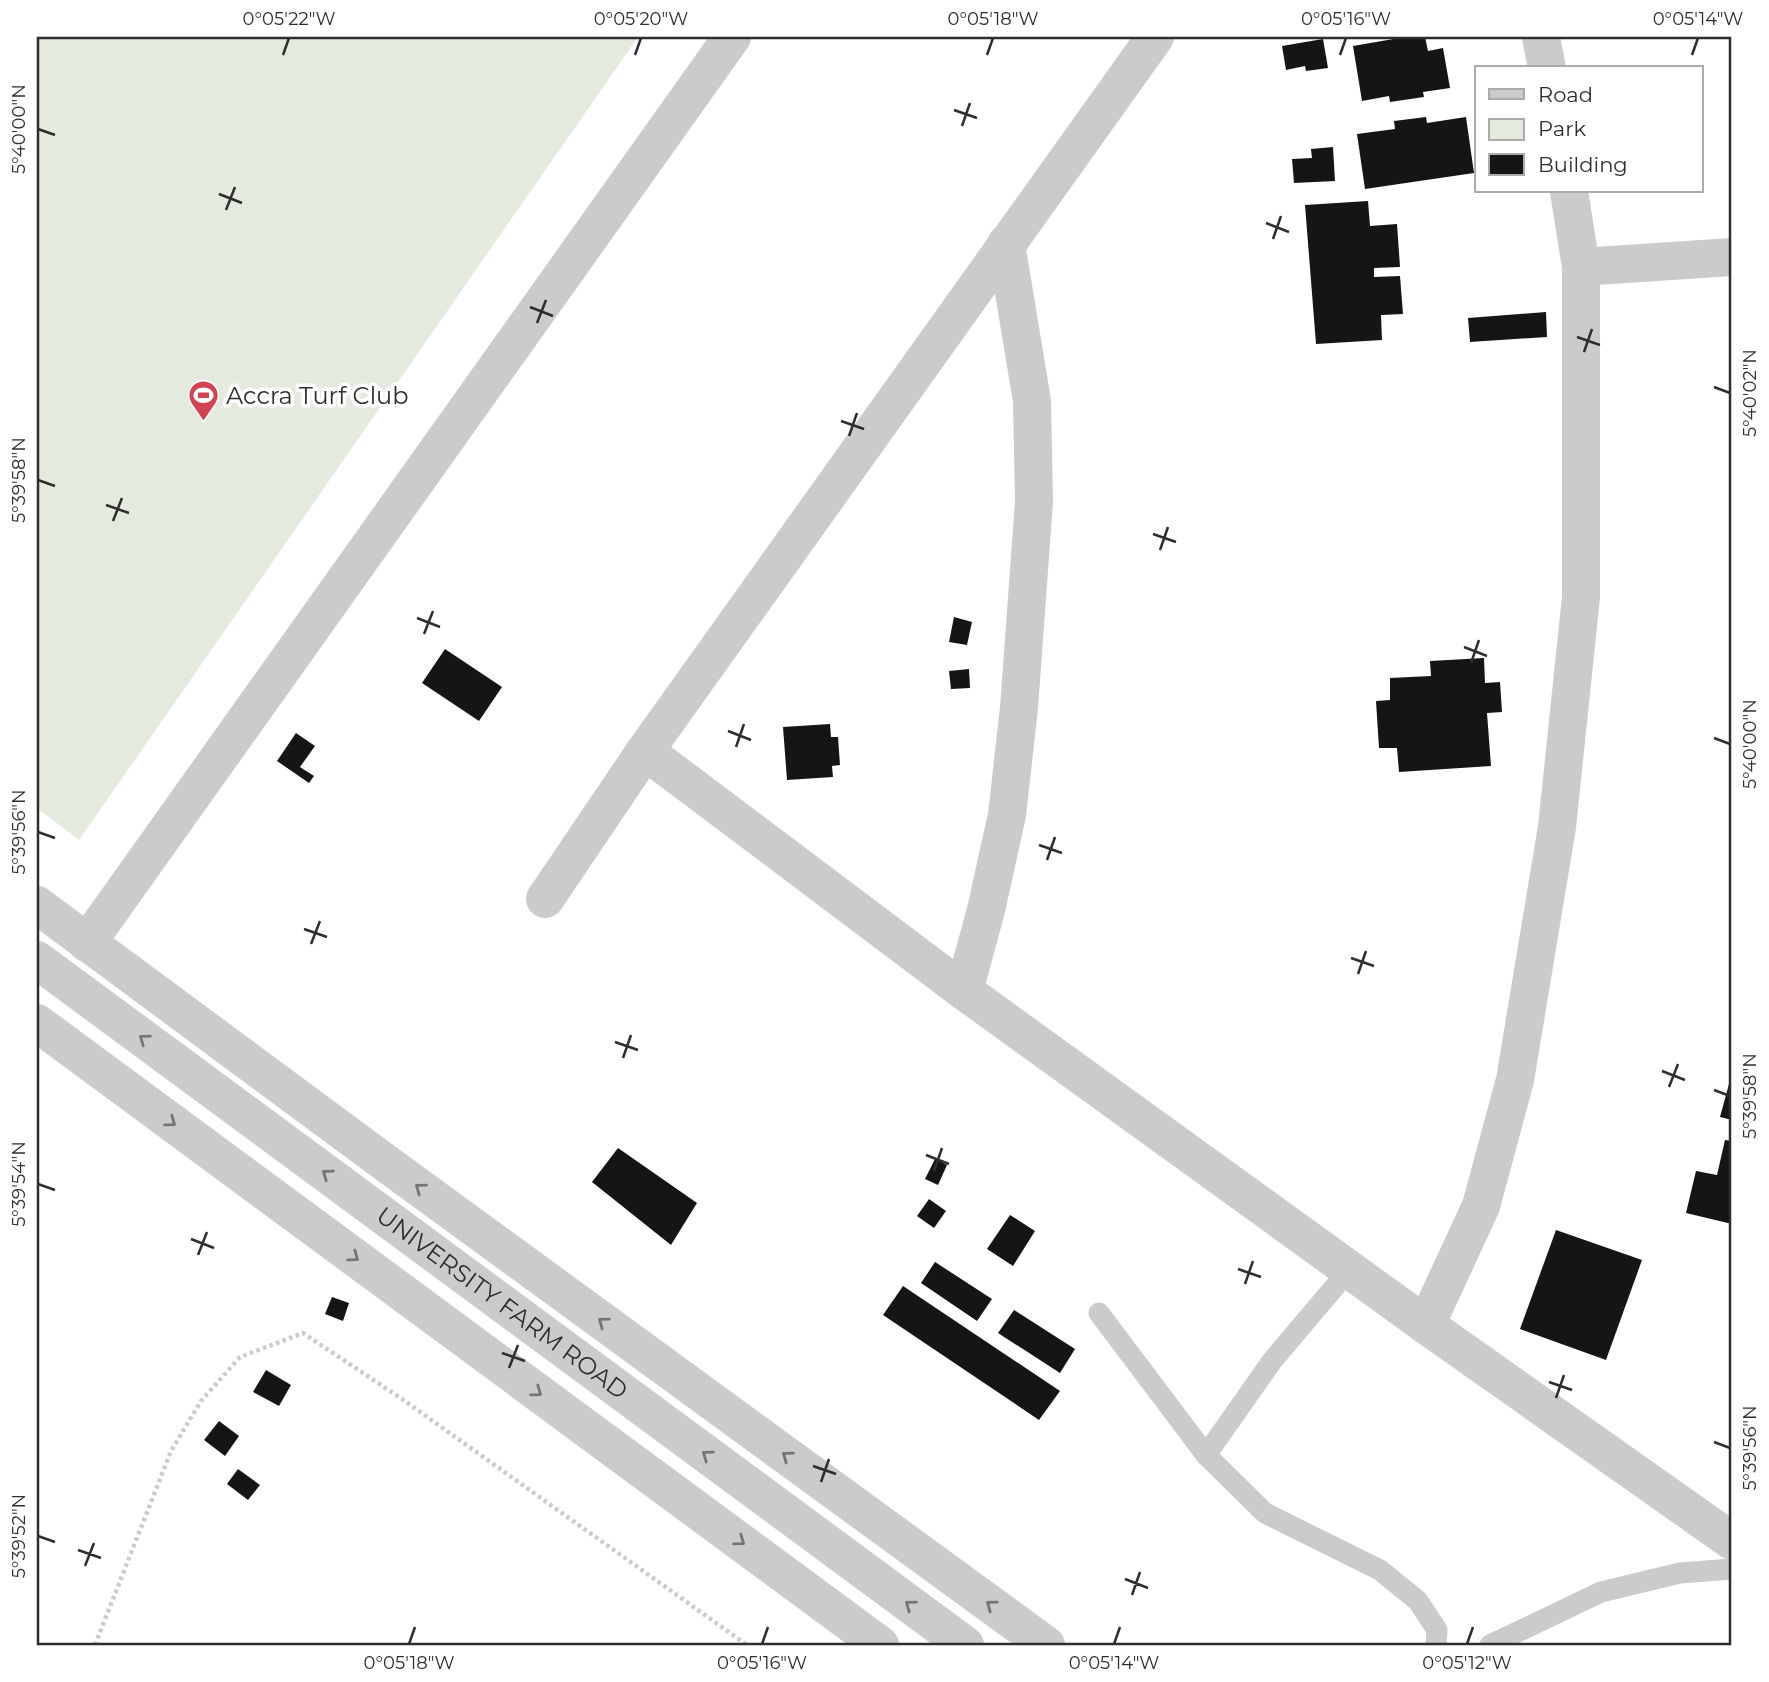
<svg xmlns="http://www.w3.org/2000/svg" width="1769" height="1682" viewBox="0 0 1769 1682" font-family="Montserrat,sans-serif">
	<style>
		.green { fill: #e4eadd }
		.building { fill: #151515 }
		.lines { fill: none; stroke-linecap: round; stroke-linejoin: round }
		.path { stroke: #cbcbcb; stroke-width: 4.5; stroke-dasharray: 3.5 3.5; stroke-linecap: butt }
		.service { stroke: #cbcbcb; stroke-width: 21 }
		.minor { stroke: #cbcbcb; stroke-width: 38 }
		.tertiary { stroke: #cbcbcb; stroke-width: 38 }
		.oneway { stroke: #757575 }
		.ticks { fill: none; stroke: #2e2e2e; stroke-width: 2.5 }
		.labels { text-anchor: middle; stroke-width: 7; stroke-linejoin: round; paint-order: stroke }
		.poi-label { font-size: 24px; fill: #2e2e2e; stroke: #fff; text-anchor: start }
		.street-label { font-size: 24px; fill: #2e2e2e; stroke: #fff }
		.neatline { fill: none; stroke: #2e2e2e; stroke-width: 2.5 }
		.ticks-label { font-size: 18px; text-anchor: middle; fill: #2e2e2e }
	</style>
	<rect width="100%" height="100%" fill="#fff"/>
	<!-- green -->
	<polygon class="green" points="37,37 638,37 79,840 37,808"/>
	<!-- building -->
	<g class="building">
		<polygon points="1405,37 1406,39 1425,37 1428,51 1443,48 1450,88 1423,92 1424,97 1390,102 1389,96 1362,101 1353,46"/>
		<polygon points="1323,39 1328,68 1306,71 1305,66 1286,70 1282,46"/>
		<polygon points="1426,117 1427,123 1466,117 1474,173 1365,189 1357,134 1395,129 1394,121"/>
		<polygon points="1333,147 1335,181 1294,183 1292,159 1312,158 1311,149"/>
		<polygon points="1368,201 1370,226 1397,224 1400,267 1374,268 1374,277 1400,276 1403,314 1381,315 1382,340 1316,344 1305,205"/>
		<polygon points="1546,312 1547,337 1470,342 1468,318"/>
		<polygon points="954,617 972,622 967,645 949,642"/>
		<polygon points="445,649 502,687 479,721 422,683"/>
		<polygon points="1484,658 1485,683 1500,682 1502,712 1487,713 1491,766 1399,772 1397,748 1379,748 1376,701 1390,700 1390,678 1431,676 1430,661"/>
		<polygon points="969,669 970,688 951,689 949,671"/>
		<polygon points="830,724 831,737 838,737 840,765 832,766 833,777 787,780 783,727"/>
		<polygon points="296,733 315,746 300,767 314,776 309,783 277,761"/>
		<polygon points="1729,1084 1732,1084 1732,1120 1720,1117"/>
		<polygon points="1725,1140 1732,1141 1732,1224 1686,1213 1696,1171 1717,1175"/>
		<polygon points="618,1148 697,1203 671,1245 592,1182"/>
		<polygon points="935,1159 947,1165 938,1185 925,1179"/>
		<polygon points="929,1199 946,1211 934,1228 917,1216"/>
		<polygon points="1010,1215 1035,1231 1013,1266 987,1249"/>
		<polygon points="1556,1230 1642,1260 1606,1360 1520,1329"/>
		<polygon points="935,1262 992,1299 977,1321 921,1283"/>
		<polygon points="903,1286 1060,1391 1039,1420 883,1315"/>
		<polygon points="332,1297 349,1303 343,1321 325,1314"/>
		<polygon points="1014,1310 1075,1349 1060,1373 998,1333"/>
		<polygon points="266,1370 291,1385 279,1406 253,1392"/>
		<polygon points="219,1421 239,1436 225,1456 204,1440"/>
		<polygon points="238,1469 260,1485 248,1500 227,1484"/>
	</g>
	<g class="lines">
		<!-- path -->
		<polyline class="path" points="95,1645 171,1451 201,1401 240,1357 303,1333 402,1399 747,1645"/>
		<!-- service -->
		<g class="service">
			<polyline points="1099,1313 1206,1455 1265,1513 1380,1570 1418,1601 1437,1630 1436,1645"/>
			<polyline points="1206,1455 1272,1361 1349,1270"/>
			<polyline points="1490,1645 1601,1592 1680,1573 1732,1569"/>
		</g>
		<!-- minor -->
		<g class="minor">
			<polyline points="1541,37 1547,68"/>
			<polyline points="1581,267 1732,257"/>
			<polyline points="645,751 964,991 1426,1325 1732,1541"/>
			<polyline points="545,899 645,751 1155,37"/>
			<polyline points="37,905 387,1164 1046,1645"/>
			<polyline points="87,943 732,37"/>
			<polyline points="964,991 986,910 1007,815 1019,708 1034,501 1032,401 1006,244"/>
			<polyline points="1426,1325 1481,1206 1515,1080 1557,827 1581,597 1581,267 1569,191"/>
		</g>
		<!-- tertiary -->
		<g class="tertiary">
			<path id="s1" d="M 37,960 L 965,1645"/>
			<polyline points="37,1023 880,1645"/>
		</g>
	</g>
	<!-- one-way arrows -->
	<defs><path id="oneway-chevron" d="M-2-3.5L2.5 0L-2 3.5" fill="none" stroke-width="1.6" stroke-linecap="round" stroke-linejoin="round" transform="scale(1.75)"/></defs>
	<g class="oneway">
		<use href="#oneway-chevron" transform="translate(144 1039) rotate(-144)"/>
		<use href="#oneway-chevron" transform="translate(171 1122) rotate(36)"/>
		<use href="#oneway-chevron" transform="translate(327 1174) rotate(-144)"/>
		<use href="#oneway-chevron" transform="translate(420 1188) rotate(-144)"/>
		<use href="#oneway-chevron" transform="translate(354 1257) rotate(36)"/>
		<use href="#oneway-chevron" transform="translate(603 1322) rotate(-144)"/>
		<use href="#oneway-chevron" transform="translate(537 1392) rotate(36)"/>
		<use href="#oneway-chevron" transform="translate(707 1455) rotate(-144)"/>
		<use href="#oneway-chevron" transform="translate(787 1456) rotate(-144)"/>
		<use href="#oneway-chevron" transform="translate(740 1541) rotate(36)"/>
		<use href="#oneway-chevron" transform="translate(910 1605) rotate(-144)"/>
		<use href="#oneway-chevron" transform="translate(991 1605) rotate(-144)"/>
	</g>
	<!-- ticks -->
	<path class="ticks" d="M 283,55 L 289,38M 635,55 L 641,38M 987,55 L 993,38M 1340,55 L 1346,38M 1692,55 L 1698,38M 954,110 L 977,118M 962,126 L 970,103M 38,129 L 55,135M 219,194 L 242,203M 226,210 L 235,187M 1266,223 L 1289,232M 1273,239 L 1281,216M 530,307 L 553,316M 537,323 L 546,300M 1577,337 L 1600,345M 1584,352 L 1592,329M 1714,387 L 1730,393M 841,421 L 864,429M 849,436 L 857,413M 38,480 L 55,486M 106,505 L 129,513M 113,521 L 122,498M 1153,534 L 1176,542M 1160,550 L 1168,527M 417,618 L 440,627M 424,634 L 433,611M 1464,647 L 1487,656M 1471,663 L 1479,640M 728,731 L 751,740M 1714,738 L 1730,744M 736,747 L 744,724M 38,832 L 55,838M 1039,845 L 1062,853M 1047,860 L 1055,837M 304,929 L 327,937M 311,944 L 320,921M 1351,958 L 1374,966M 1358,974 L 1366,951M 615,1042 L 638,1050M 623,1058 L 631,1035M 1662,1071 L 1685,1080M 1669,1087 L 1678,1064M 1714,1090 L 1730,1096M 926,1155 L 949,1164M 934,1171 L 942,1148M 38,1184 L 55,1190M 191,1239 L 214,1248M 198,1255 L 207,1232M 1238,1269 L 1261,1277M 1245,1284 L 1253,1261M 502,1353 L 525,1361M 509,1368 L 518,1345M 1549,1382 L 1572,1390M 1556,1398 L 1564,1375M 1714,1442 L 1730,1448M 813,1466 L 836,1474M 821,1482 L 829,1459M 38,1536 L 55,1542M 78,1550 L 101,1558M 85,1566 L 94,1543M 1125,1579 L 1148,1588M 1132,1595 L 1140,1572M 409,1644 L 415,1627M 762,1644 L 768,1627M 1114,1644 L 1120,1627M 1467,1644 L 1473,1627"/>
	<!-- icons -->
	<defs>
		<symbol id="stadium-pin" viewBox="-11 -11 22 30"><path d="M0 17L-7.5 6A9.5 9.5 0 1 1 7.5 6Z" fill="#d24353" stroke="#fff"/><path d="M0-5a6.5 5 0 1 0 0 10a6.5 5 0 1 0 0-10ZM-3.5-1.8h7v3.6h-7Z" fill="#fff"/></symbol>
	</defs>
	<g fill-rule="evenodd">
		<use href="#stadium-pin" x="186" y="378" width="35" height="47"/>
	</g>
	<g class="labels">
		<!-- poi labels -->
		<g class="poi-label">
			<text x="226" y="404">Accra Turf Club</text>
		</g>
		<!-- street labels -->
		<g class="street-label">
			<text dy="8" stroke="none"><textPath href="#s1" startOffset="578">UNIVERSITY FARM ROAD</textPath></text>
		</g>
	</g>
	<!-- border -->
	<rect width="1769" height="1682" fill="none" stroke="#ffffff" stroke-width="77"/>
	<!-- legend -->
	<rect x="1475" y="66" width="228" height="126" fill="#ffffff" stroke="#ababab" stroke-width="2"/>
	<rect x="1489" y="89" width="35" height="10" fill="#cbcbcb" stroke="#ababab" stroke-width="2"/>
	<text x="1538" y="102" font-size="21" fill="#2e2e2e">Road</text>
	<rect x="1489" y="119" width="35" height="21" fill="#e4eadd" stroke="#ababab" stroke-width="2"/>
	<text x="1538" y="136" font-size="21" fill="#2e2e2e">Park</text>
	<rect x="1489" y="154" width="35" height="21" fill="#151515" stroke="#ababab" stroke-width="2"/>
	<text x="1538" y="172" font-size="21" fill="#2e2e2e">Building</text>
	<rect x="38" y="38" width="1692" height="1606" class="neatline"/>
	<g class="ticks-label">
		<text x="289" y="25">0°05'22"W</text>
		<text x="641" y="25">0°05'20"W</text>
		<text x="993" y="25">0°05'18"W</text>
		<text x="1346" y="25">0°05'16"W</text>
		<text x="1698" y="25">0°05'14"W</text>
		<text transform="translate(19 129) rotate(-90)" y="6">5°40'00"N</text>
		<text transform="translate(1750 393) rotate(-90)" y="6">5°40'02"N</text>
		<text transform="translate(19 480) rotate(-90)" y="6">5°39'58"N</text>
		<text transform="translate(1750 744) rotate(-90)" y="6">5°40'00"N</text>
		<text transform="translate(19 832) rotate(-90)" y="6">5°39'56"N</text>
		<text transform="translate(1750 1096) rotate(-90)" y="6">5°39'58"N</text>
		<text transform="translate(19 1184) rotate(-90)" y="6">5°39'54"N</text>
		<text transform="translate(1750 1448) rotate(-90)" y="6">5°39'56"N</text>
		<text transform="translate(19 1536) rotate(-90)" y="6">5°39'52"N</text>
		<text x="409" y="1669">0°05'18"W</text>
		<text x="762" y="1669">0°05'16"W</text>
		<text x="1114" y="1669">0°05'14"W</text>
		<text x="1467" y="1669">0°05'12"W</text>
	</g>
</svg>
